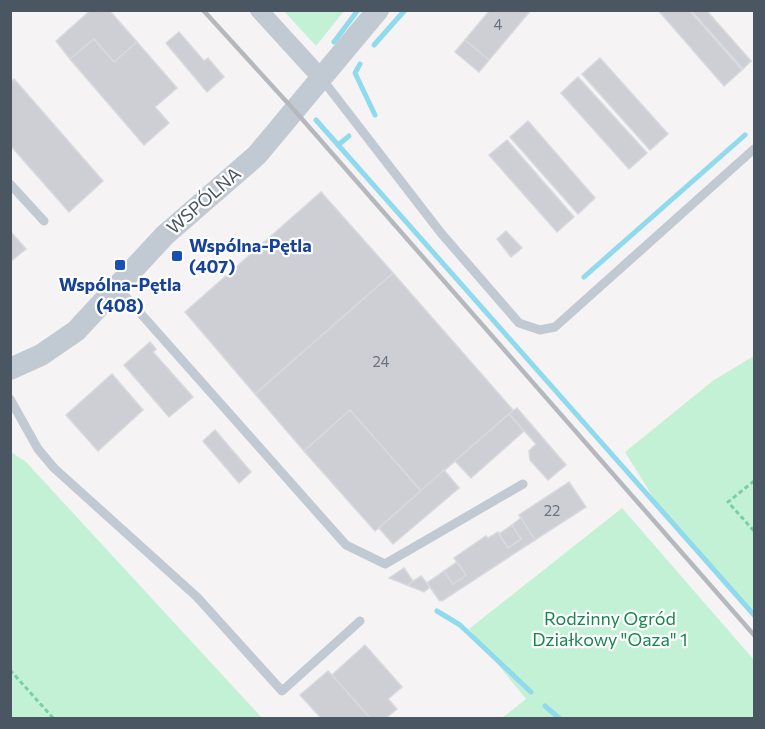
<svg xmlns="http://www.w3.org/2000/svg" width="765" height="729" viewBox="0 0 765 729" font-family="Commissioner,sans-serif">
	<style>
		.green { fill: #c3f1d5 }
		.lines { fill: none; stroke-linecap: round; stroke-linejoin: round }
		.stream { stroke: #90daee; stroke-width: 5 }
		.building { fill: #cdcfd5; stroke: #d7d9de; stroke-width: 1.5 }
		.path { stroke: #7ad0a6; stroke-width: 3; stroke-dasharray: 4.5 3; stroke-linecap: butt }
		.service { stroke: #c1cad2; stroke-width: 9 }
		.minor { stroke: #c1cad2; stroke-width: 18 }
		.tertiary { stroke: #c1cad2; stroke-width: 22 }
		.rail { stroke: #b5b8bd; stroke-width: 4.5 }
		.transit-dot { fill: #1a4fb4; stroke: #fff; stroke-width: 2 }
		.labels { text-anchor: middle; stroke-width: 4.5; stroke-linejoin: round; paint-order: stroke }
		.number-label { font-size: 15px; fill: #6b747e }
		.street-label { font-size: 18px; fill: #4a5661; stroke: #fff }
		.transit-label { font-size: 18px; font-weight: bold; fill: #164399; stroke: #fff; text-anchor: start }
		.park-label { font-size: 18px; fill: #17864f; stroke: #fff }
	</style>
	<rect width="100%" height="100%" fill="#f5f3f3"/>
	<!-- green -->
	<g class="green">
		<polygon points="284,11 344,11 316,46"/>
		<polygon points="754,356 754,614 661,510 625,452 714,380"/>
		<polygon points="11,452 26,462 262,718 11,718"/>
		<polygon points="622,508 754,660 754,718 502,718 526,699 469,629"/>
	</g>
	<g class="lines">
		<!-- stream -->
		<g class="stream">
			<polyline points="334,42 358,10"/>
			<polyline points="374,45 405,10"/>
			<polyline points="360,64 355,73 375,115"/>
			<polyline points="316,120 754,615"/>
			<polyline points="338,145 349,136"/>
			<polyline points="584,277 745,135"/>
			<polyline points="437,611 460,625 531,692"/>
			<polyline points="545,706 559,718"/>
		</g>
	</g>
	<!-- building -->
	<g class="building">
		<polygon points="91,10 109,10 137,42 114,62 94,39 70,59 56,41"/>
		<polygon points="490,10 531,10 489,60 465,40"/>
		<polygon points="658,10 689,10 742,70 724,86"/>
		<polygon points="691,10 706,10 751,61 743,69"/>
		<polygon points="179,32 204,61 208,58 224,77 207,92 166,43"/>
		<polygon points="94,39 114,62 137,42 177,88 155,107 169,123 144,145 70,59"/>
		<polygon points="465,40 489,60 479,72 455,52"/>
		<polygon points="600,58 668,134 650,150 582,74"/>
		<polygon points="578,77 647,153 629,169 561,93"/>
		<polygon points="14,79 103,181 69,212 10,145 10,82"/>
		<polygon points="528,121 595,198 578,214 510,137"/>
		<polygon points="507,140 574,217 557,232 489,155"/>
		<polygon points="321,192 393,273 255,394 185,312"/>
		<polygon points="10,231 26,249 10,262"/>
		<polygon points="506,231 522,248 511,257 497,239"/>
		<polygon points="393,273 513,410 421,491 350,410 304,451 255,394"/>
		<polygon points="150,342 156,349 153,352 193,397 169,417 124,365"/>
		<polygon points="112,374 143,410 98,451 66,415"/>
		<polygon points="517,408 566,465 548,480 530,460 529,451 536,444 509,414"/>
		<polygon points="350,410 421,491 375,531 304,451"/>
		<polygon points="509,414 524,431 471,478 455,461"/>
		<polygon points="215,430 251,472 239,483 203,441"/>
		<polygon points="444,470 459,488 393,544 379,528"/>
		<polygon points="569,482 586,507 535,540 519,515"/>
		<polygon points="521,518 535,540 442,601 439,600 427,583 444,571 453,584 466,575 454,558 486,536 488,538 498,532 508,548 521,539 512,525"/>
		<polygon points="512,525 521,539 508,548 499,534"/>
		<polygon points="457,562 466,575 453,584 444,571"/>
		<polygon points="404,568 413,581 407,585 389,578"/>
		<polygon points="421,576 430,587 424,592 407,585"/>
		<polygon points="365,645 402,687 388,699 397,709 386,718 370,718 332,675"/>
		<polygon points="328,671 332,675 370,718 321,718 300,695"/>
	</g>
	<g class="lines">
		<!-- path -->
		<g class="path">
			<polyline points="754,481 728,502 754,531"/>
			<polyline points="10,670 53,718"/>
		</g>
		<!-- service -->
		<g class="service">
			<polyline points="322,79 441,233 519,323 540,330 555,327 754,149"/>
			<polyline points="10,184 44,221"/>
			<polyline points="118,288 346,545 385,564 523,484"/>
			<polyline points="10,399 38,449 54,468 197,597 282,691 360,621"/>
		</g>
		<!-- minor -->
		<polyline class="minor" points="259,10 322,79"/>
		<!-- tertiary -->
		<polyline class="tertiary" points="10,369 41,355 76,331 165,235 257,155 378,10"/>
		<!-- rail -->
		<polyline class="rail" points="203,10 295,111 754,635"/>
	</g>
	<!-- markers -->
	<g class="transit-dot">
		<rect x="171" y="250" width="12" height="12" rx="3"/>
		<rect x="114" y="259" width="12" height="12" rx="3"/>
	</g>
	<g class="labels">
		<!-- number labels -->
		<g class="number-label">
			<text x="498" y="30">4</text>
			<text x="381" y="367">24</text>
			<text x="552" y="516">22</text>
		</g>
		<!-- street labels -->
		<g class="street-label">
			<text transform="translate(204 201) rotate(-41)" y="6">WSPÓLNA</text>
		</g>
		<!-- transit labels -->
		<g class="transit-label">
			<text x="189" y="252">Wspólna-Pętla<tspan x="189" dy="21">(407)</tspan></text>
			<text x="120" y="291" text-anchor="middle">Wspólna-Pętla<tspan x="120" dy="21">(408)</tspan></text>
		</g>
		<!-- park labels -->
		<g class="park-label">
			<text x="610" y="625">Rodzinny Ogród<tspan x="610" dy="21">Działkowy "Oaza" 1</tspan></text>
		</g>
	</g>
	<!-- border -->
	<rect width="765" height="729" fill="none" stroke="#4a5661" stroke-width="24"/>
</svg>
